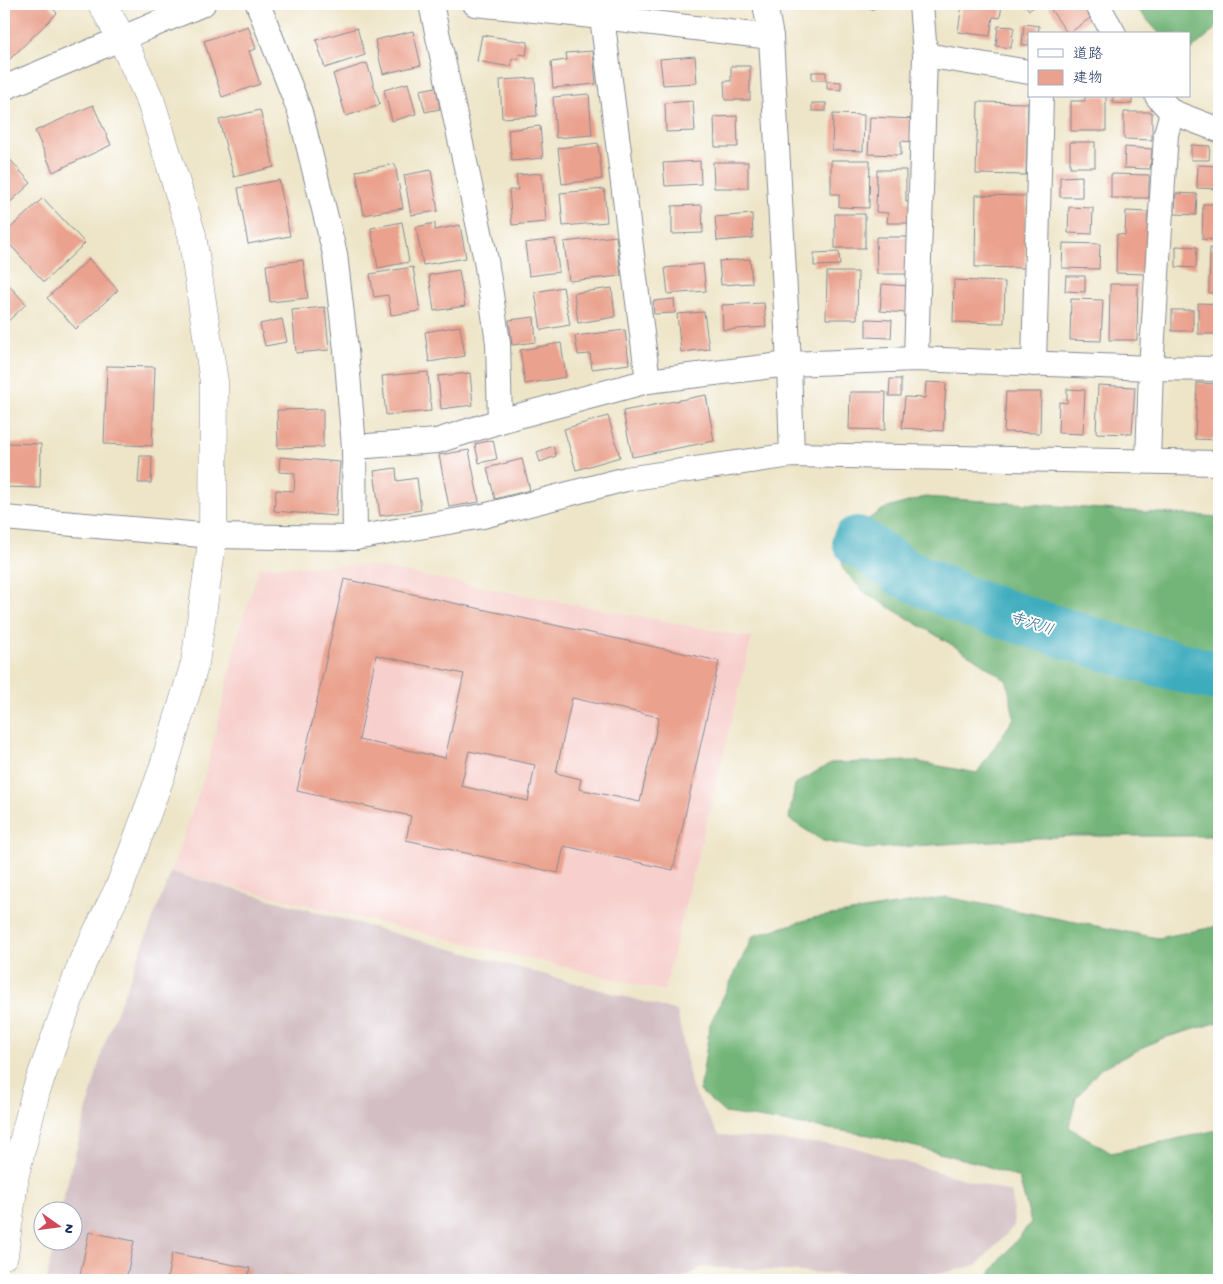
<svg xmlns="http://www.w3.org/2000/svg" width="1223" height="1284" viewBox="0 0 1223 1284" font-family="'Gochi Hand','Klee One',sans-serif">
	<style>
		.built { fill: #f7d0cd }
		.industrial { fill: #d2bec3 }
		.forest { fill: #73b578; stroke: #47726b }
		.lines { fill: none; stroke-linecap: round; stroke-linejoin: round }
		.river { stroke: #3eacbd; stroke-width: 50 }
		.building { fill: #eaa18d; fill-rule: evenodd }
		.minor-casing { stroke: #848a93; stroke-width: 26 }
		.tertiary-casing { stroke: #848a93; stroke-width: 29 }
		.minor { stroke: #fff; stroke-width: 24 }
		.tertiary { stroke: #fff; stroke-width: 28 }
		.labels { text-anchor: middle; stroke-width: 4; stroke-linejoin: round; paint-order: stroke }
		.water-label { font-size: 15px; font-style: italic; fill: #296184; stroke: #fff }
	</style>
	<rect width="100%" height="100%" fill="#fff"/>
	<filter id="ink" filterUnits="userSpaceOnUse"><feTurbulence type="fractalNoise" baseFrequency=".02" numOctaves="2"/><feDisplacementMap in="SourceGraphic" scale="10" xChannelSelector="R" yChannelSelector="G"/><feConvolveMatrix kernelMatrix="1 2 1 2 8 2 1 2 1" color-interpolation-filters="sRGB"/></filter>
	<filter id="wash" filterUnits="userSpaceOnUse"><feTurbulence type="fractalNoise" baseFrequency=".0096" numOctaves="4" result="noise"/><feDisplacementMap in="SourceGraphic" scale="20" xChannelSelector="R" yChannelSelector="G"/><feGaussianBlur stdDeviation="1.12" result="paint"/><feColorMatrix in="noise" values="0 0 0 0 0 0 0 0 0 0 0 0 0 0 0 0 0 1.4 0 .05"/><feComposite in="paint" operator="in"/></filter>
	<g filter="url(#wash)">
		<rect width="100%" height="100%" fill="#eee5c8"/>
		<!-- built -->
		<polygon class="built" points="366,565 752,638 664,991 171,872 206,772 239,632 259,567"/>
		<!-- industrial -->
		<polygon class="industrial" points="171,872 677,1011 692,1088 719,1135 849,1146 1012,1193 1014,1226 977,1265 921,1278 703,1267 680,1280 47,1280 54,1242 72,1242 72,1212 60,1211 103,1048"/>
		<!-- forest -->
		<g class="forest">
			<polygon points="1133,4 1219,4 1219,25 1189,52 1189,34 1160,34"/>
			<polygon points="925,497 1219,517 1219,836 1072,836 866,849 823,841 789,819 795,784 831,763 913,761 977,773 1014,718 1007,681 974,658 864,592 843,569 841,548 847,533 884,509"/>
			<polygon points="946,897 1158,938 1219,926 1219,1022 1160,1039 1100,1069 1076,1098 1069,1127 1111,1153 1213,1131 1219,1128 1219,1280 967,1280 988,1276 1031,1222 1019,1178 978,1163 869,1135 725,1113 700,1091 710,1024 753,936 813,918"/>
		</g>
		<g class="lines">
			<!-- river -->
			<polyline class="river" points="857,541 904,573 973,604 1130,654 1219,677"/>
		</g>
		<g id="blocks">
			<!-- building -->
			<g class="building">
				<polygon points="11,4 48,4 57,13 4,65 4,11"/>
				<polygon points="867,4 883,4 871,10"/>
				<polygon points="962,4 1002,4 1000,18 993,17 990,36 958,32"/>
				<polygon points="1025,4 1039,4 1029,10"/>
				<polygon points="1054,4 1084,4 1093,16 1068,34 1049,7"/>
				<polygon points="1024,24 1039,26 1038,34 1029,34 1029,45 1022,45"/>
				<polygon points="248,26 256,49 249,51 260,84 222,97 204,41"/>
				<polygon points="998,26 1014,27 1011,48 996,46"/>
				<polygon points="357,28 365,55 325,68 316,40"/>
				<polygon points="413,31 421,65 383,74 375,40"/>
				<polygon points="482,35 528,42 526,55 519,54 518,59 512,58 511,67 477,61"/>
				<polygon points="593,51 596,84 553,88 551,62 567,60 566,53"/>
				<polygon points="695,56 697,83 663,85 660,59"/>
				<polygon points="367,63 380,105 346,116 333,74"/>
				<polygon points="731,66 750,66 750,100 725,100 724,81 731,81"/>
				<rect x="812" y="72" width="14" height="8"/>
				<polygon points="535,78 537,116 502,118 500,80"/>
				<polygon points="827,81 841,82 841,90 827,89"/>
				<polygon points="408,83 416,114 392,121 384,90"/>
				<polygon points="436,87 440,109 425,112 420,90"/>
				<polygon points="589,94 592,135 556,138 553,97"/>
				<polygon points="1085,96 1106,96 1106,131 1071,131 1071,101 1085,101"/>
				<polygon points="1113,96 1132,96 1132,104 1113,103"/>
				<polygon points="693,101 695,131 666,132 665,103"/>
				<polygon points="978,102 1028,103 1026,175 976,174"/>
				<rect x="812" y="103" width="14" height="8"/>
				<polygon points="93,105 111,145 53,172 35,131"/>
				<polygon points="260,110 274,167 234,177 219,120"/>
				<polygon points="1124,112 1152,112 1152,140 1124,139"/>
				<polygon points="833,114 864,115 863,151 832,150"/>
				<polygon points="737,116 738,147 715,147 714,117"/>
				<polygon points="870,117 915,119 914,142 901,141 901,155 868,154"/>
				<polygon points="540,126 543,158 512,161 508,130"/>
				<rect x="1070" y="142" width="25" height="25"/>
				<polygon points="598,143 602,179 562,184 558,148"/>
				<polygon points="1191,145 1210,146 1209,160 1191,160"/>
				<polygon points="1125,147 1152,149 1150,169 1124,168"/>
				<polygon points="4,153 31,183 4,208"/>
				<polygon points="831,160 870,160 869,208 839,207 839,194 831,194"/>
				<polygon points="700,161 701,184 665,186 663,163"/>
				<polygon points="713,162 748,162 748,188 714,188"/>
				<polygon points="395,164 403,208 364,215 356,171"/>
				<polygon points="1198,165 1219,166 1219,189 1197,188"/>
				<polygon points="431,170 438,211 411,215 404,175"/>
				<polygon points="877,170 906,170 906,202 913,202 913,223 887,223 888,213 876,212"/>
				<polygon points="542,173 546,222 512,225 509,190 518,190 516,175"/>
				<polygon points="1111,174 1149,175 1149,198 1111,198"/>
				<polygon points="1082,176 1082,197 1060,197 1060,177"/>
				<polygon points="279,180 290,236 248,244 238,188"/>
				<polygon points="604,189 607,222 563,226 560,193"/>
				<polygon points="1176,193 1197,194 1196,215 1175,214"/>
				<polygon points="976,195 1027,196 1025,268 975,267"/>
				<polygon points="43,198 85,243 44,282 4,238 4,234"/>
				<polygon points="1203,204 1219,204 1219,240 1202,239"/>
				<polygon points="702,205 703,233 672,234 672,206"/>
				<polygon points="1069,207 1093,208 1092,234 1068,233"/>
				<polygon points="1126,211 1148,212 1146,274 1116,273 1117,234 1125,235"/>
				<polygon points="752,214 753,238 717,241 715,217"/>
				<rect x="835" y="214" width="30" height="34"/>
				<polygon points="402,222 409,262 378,268 371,228"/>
				<polygon points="435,223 435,230 460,225 466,258 423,265 416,227"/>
				<polygon points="616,236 621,276 569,281 564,242"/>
				<polygon points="876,237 909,237 909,274 877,274"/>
				<polygon points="555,239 559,272 529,276 525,243"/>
				<polygon points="1063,243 1100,244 1099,269 1062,268"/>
				<polygon points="1176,246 1197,247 1196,268 1176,267"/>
				<polygon points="1210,248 1219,249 1219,293 1209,293"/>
				<polygon points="839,252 840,265 814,266 814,253"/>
				<polygon points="89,259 118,290 76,329 47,298"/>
				<polygon points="750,259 752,283 721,285 719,261"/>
				<polygon points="303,260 308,298 270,302 266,265"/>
				<polygon points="703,264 706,291 668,294 665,268"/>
				<polygon points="413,267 420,311 391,315 388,295 374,297 370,274"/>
				<polygon points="459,270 465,306 434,311 429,275"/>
				<polygon points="827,272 858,272 857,319 826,319"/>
				<polygon points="1066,276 1085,276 1085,292 1065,291"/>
				<polygon points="4,280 26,304 4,325"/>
				<polygon points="954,280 1005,282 1004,323 953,322"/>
				<polygon points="882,284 908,286 906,313 880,311"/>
				<polygon points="1110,284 1138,284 1137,340 1109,340"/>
				<polygon points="563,287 570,325 541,330 535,292"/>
				<polygon points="612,288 615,317 578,323 574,293"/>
				<polygon points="674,299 675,313 654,314 653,301"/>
				<polygon points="1071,299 1103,300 1101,341 1070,340"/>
				<polygon points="764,303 766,327 723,330 722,305"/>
				<polygon points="1198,303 1219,304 1219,334 1198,334"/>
				<polygon points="325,307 329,350 296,353 292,310"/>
				<rect x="1172" y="310" width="21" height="21"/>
				<polygon points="704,312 709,349 681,352 677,314"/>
				<polygon points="534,317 536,342 512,345 509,320"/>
				<polygon points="282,319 287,342 265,346 260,324"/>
				<polygon points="866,319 892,320 891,338 866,337"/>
				<polygon points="460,326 465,356 429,362 425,332"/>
				<polygon points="625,330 629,364 592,369 590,354 578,355 575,336"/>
				<polygon points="561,343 566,377 525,384 520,350"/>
				<polygon points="107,366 155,367 152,446 104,444"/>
				<polygon points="428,372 431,411 386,415 382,376"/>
				<polygon points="470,373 473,405 441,409 438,376"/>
				<polygon points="890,379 901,379 901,396 889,396"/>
				<polygon points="926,382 946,383 943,431 902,428 905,397 925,398"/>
				<polygon points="1197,383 1219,384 1219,440 1195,439"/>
				<polygon points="1098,385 1135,387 1132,434 1096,433"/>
				<polygon points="1067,389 1085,390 1083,434 1058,433 1059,402 1067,403"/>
				<polygon points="850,392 886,392 885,430 849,429"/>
				<polygon points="1006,392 1041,392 1040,433 1004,432"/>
				<polygon points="706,395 714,441 632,457 623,411"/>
				<polygon points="323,409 323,447 278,448 277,410"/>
				<polygon points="608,416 620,457 576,470 564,429"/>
				<polygon points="493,440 497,459 479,463 475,444"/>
				<polygon points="4,443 41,444 40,488 4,487"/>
				<polygon points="553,446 556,456 540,462 537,452"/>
				<polygon points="469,450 479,502 449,507 439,455"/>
				<polygon points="140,456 152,456 151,483 138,483"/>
				<polygon points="280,457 340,462 336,516 274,511 276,490 294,491 295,473 279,472"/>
				<polygon points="522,459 530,490 495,499 487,468"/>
				<polygon points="396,468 397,481 417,478 421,510 380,516 374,471"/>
				<path d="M 344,579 L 719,661 L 673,870 L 564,846 L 558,873 L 406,840 L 411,816 L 297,791 ZM 376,655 L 464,674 L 445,758 L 359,740 ZM 572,698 L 659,717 L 640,802 L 579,789 L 581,779 L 556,773 ZM 469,751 L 535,765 L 528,801 L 461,786 Z"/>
				<polygon points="89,1232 134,1241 126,1280 79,1280"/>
				<polygon points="172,1253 250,1268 247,1280 167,1280"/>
				<polygon points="284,1273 310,1280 282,1280"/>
			</g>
		</g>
	</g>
	<g filter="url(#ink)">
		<use href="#blocks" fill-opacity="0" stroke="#848a93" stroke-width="1"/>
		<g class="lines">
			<defs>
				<g id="minor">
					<polyline points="258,4 300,112 335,254 346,350 354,447 355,538"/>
					<polyline points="431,4 486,260 498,343 500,421"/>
					<polyline points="475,4 602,17 771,37"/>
					<polyline points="596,4 602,17 648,381"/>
					<polyline points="765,4 771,37 789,364 792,455"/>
					<polyline points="1097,4 1114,34"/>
					<polyline points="925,55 1029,72"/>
					<polyline points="4,88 203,4"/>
					<polyline points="1157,96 1172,112 1219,130"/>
					<polyline points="1172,112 1166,134 1151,368 1219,369"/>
					<polyline points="916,359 925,55 921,4"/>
					<polyline points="1034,364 1041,96"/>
					<polyline points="354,447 437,441 500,421 648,381 789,364 916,359 1151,368 1148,461"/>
					<polyline points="4,518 213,536 355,538 483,516 626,479 792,455 1219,463"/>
				</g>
				<polyline id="tertiary" points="4,1255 15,1174 36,1091 83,961 120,886 162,772 195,663 213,536 214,382 192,235 151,102 121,37 102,4"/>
			</defs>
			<!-- minor casing -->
			<use href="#minor" class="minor-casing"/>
			<!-- tertiary casing -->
			<use href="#tertiary" class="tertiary-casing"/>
			<!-- minor -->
			<use href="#minor" class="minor"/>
			<!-- tertiary -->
			<use href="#tertiary" class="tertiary"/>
		</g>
	</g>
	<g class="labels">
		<!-- water labels -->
		<g class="water-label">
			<text transform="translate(1032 623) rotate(18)" y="5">寺沢川</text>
		</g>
	</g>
	<!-- margin -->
	<rect width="1223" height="1284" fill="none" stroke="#fff" stroke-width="20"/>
	<!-- legend -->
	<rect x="1028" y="32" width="162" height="65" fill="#ffffff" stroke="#a4acbf"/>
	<rect x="1038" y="49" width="25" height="8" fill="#ffffff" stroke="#a4acbf"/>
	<text x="1073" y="58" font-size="15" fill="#1b2f5e">道路</text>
	<rect x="1038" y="70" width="25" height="15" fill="#eaa18d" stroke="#a4acbf"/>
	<text x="1073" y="82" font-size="15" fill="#1b2f5e">建物</text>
	<!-- north arrow -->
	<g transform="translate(58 1226) rotate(104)"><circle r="24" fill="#ffffff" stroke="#a4acbf"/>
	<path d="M0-4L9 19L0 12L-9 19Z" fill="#d1495b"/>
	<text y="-8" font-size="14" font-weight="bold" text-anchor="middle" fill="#1b2f5e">N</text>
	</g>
</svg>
